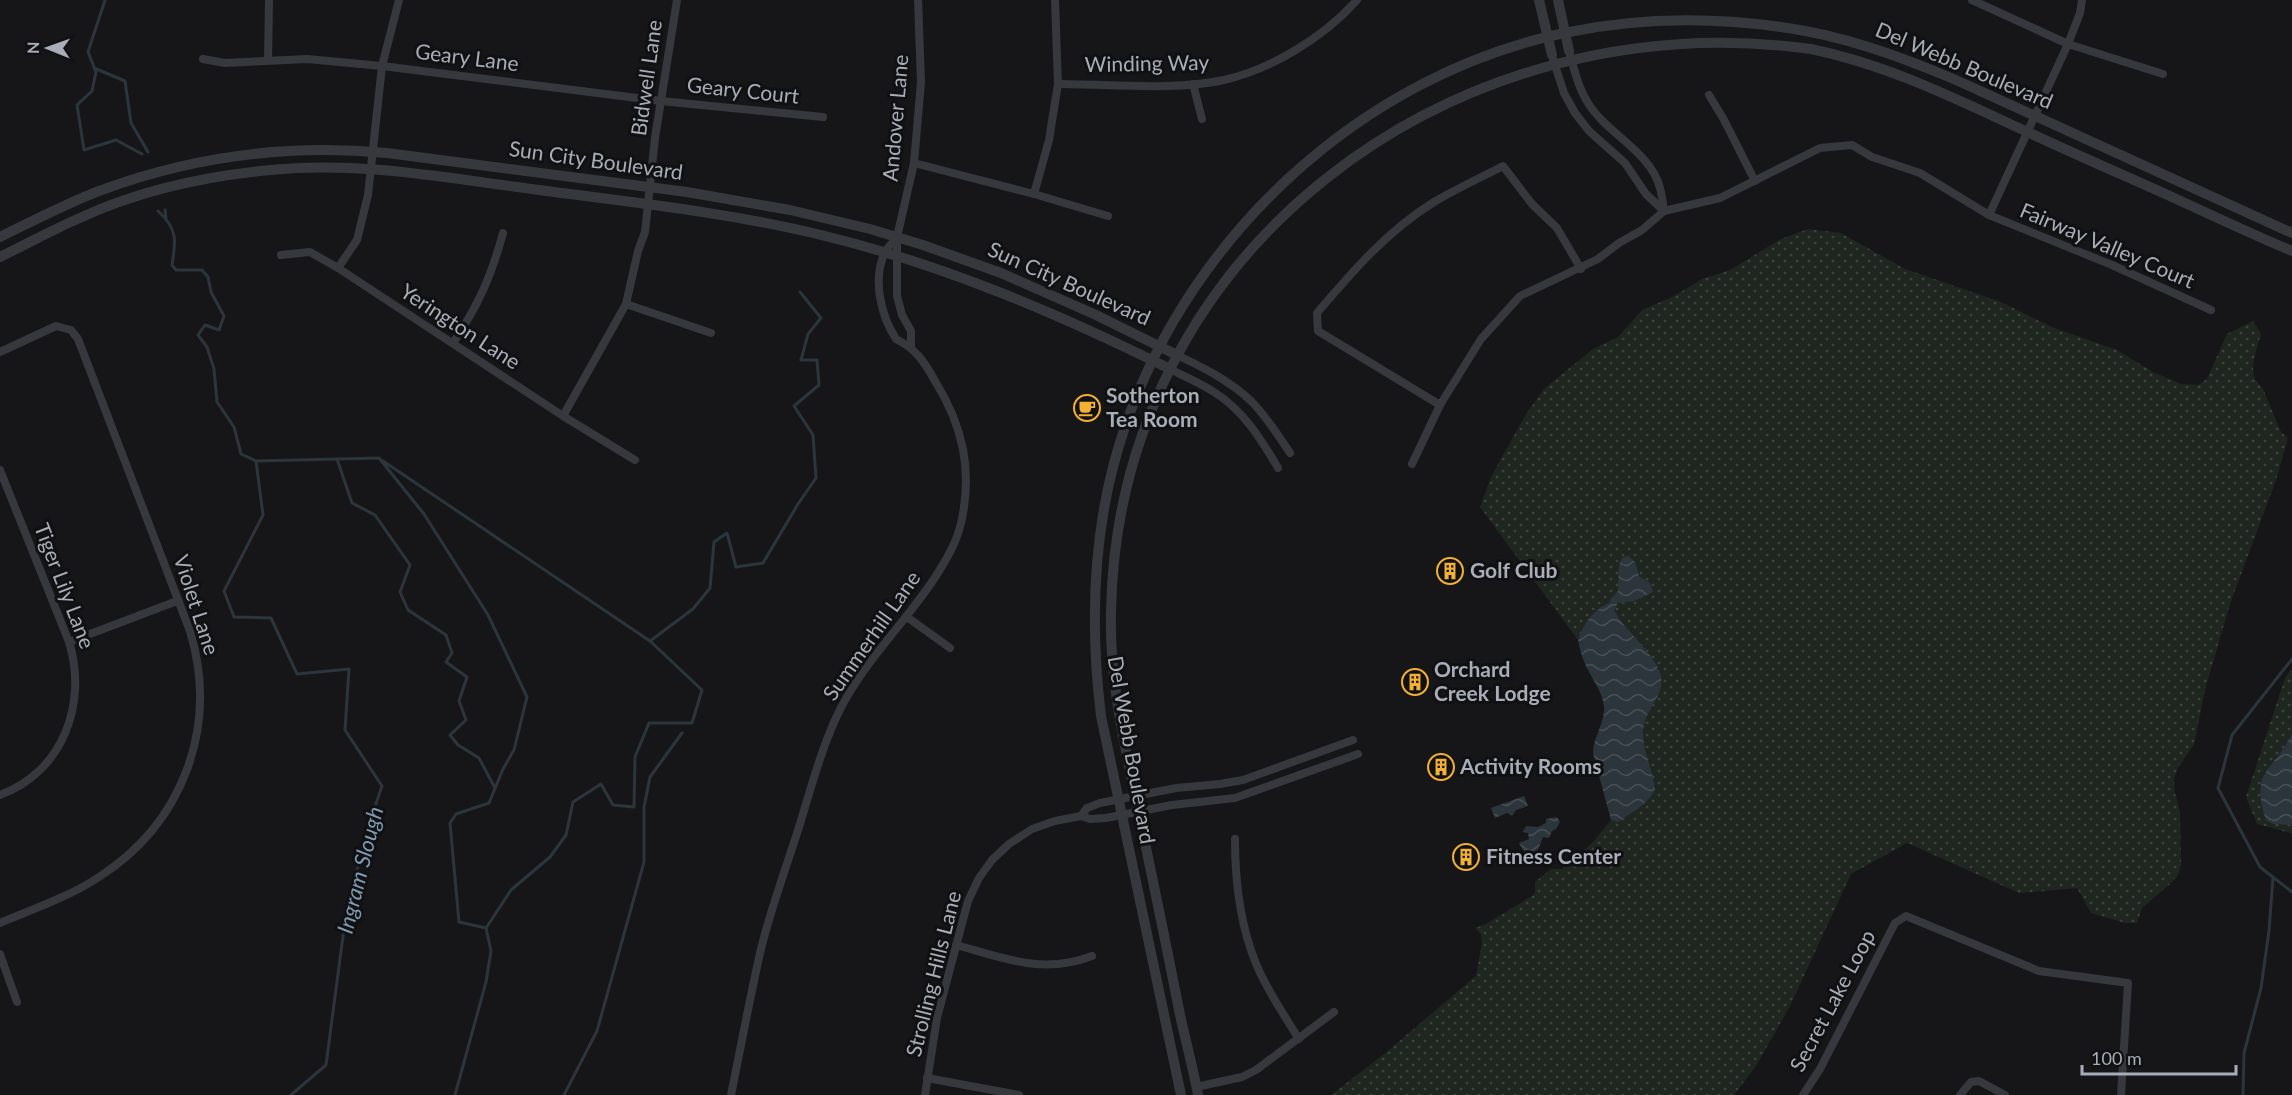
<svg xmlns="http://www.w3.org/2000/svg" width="2292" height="1095" viewBox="0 0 2292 1095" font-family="Lato,sans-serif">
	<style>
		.grass { fill: url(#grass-dots) }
		.water { fill: url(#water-waves) }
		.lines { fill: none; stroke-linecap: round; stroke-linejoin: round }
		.stream { stroke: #2c353c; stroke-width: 3 }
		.minor { stroke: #37383d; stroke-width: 8 }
		.tertiary { stroke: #37383d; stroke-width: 10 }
		.labels { text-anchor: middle; stroke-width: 6; stroke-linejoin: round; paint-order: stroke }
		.street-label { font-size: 21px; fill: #a8adb8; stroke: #111113 }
		.poi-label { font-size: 21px; font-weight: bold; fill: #a8adb8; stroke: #111113; text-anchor: start }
		.water-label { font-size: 22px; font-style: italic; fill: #7f9bb3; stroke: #111113 }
	</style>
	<defs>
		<pattern id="grass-dots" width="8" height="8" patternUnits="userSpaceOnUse" patternTransform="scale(1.5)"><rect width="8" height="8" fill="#1e261f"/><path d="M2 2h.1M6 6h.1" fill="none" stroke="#3c433d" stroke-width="1.8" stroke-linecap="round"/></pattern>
		<pattern id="water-waves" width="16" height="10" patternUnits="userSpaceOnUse" patternTransform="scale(1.5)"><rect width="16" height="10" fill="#2c353c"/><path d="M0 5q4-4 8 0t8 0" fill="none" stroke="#485056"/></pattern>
	</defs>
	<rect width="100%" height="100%" fill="#161618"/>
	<!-- grass -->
	<g class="grass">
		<polygon points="1808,229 1841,233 1905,269 2001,302 2054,328 2117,350 2153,372 2181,384 2198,385 2207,379 2227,334 2253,321 2261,334 2254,358 2253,370 2255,379 2263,389 2281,432 2288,438 2276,480 2230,604 2205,690 2194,744 2178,768 2174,778 2175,793 2180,812 2181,865 2178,875 2170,884 2142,908 2137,923 2125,923 2091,913 2077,888 2019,893 1907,843 1851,874 1790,1006 1756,1066 1734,1095 1331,1095 1384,1054 1476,976 1482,943 1481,934 1475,928 1486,924 1532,896 1535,892 1535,882 1551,869 1562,869 1571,862 1594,841 1611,820 1618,705 1578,640 1480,507 1491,477 1526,414 1544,389 1567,370 1593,349 1618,337 1642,310 1674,296 1702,279 1730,270 1781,239"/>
		<polygon points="2292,668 2292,836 2291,833 2257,824 2246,797 2285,678"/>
	</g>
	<!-- water -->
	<g class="water">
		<path d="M 1628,556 L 1635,562 L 1639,576 L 1650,583 L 1653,592 L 1634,601 L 1618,603 L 1614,610 C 1626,632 1648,647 1659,670 C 1668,691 1650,704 1645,721 C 1638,745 1653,767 1655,790 C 1646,806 1633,811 1618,822 L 1611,820 L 1593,753 C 1593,737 1605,723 1604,707 C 1603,693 1593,680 1587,668 C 1582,659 1580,649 1578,640 C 1583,625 1594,608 1610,603 L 1610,600 L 1618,591 L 1619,565 L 1622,558 Z"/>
		<path d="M 2292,734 L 2292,825 L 2273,824 L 2266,820 C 2249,770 2274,771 2292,734 Z"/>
		<polygon points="1524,796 1528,806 1516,810 1512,816 1507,813 1495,818 1491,808"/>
		<polygon points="1557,817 1560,822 1556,829 1552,831 1549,838 1543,837 1538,850 1530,856 1523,850 1519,843 1529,839 1528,833 1523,832 1526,826 1538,827 1546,823 1546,819"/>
	</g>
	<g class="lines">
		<!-- stream -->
		<g class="stream">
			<polyline points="105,0 88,52 96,72 92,91 77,105 84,150 116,140 142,154"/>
			<polyline points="94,68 125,81 131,123 148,152"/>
			<polyline points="165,210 166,218"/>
			<path d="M 158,211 C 178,229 176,241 172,265 L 176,270 L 202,270 L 208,277 L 211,292 L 224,316 L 219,330 L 205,325 L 198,335 L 207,347 L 214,369 L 217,402 L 234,427 L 241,454 L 256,461 L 263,515 L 224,591 L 234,617 L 271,618 L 297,674 L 349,669 L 345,730 L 382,786 L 366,833 L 345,921 L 326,1065 L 291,1095"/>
			<polyline points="337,459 352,503 375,515 410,565 400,592 408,610 446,635 452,653 446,662 467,677 459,701 466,720 450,735 458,745 479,758 495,788"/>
			<polyline points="256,461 379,458 424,514 488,615 527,697 514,750 503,769 489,803 456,814 450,823 459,922 486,928"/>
			<polyline points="383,461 650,641"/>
			<polyline points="2292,659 2232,735 2218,788 2260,867 2292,892"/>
			<polyline points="455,1095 486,982 491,951 486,928 511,890 550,857 566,835 573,802 601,784 613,805 634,807 635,757 649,723 692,723 702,690 650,641 693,609 710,588 714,542 727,533 736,567 763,563 798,504 816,478 813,435 794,406 819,385 817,360 801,360 808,334 821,318 800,292"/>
			<polyline points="564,1095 597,1031 644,862 644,807 650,777 682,733"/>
			<polyline points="2243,1095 2244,1053 2261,988 2269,931 2273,877"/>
		</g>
		<!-- minor -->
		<g class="minor">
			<polyline points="1972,0 2068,44 2163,74"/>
			<path d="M 1569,51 C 1574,69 1578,87 1588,103 C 1606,133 1651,152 1660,188 C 1662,195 1663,203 1664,211"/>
			<polyline points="203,59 225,63 307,59 382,66 661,101 823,117"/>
			<polyline points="1553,59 1564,93 1575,113 1589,131 1625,163 1646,194 1664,211"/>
			<polyline points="268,60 269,0"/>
			<path d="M 1058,84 C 1108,84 1176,91 1224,80 C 1272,69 1324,37 1357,0"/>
			<polyline points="1193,84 1202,119"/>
			<polyline points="1709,95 1723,118 1755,181"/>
			<polyline points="914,163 1034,194 1108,216"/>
			<polyline points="1034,194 1049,140 1058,84 1055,0"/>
			<polyline points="1989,215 2068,44 2080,13 2082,0"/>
			<polyline points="281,255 310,252 338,268 563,416 635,460"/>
			<polyline points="338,268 357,240 368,195 382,66 399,0"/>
			<polyline points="626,304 711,333"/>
			<path d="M 453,343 C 478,306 491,277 503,233"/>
			<polyline points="911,347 911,331 902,315 897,296 897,237 914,163 921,82 918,0"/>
			<path d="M 0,352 L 56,326 L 71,330 L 78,339 L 190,631 C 219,727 183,823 99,877 C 69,897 33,909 0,923"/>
			<path d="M 1175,354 C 1202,367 1229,380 1251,401 C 1266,416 1278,435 1290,453"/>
			<path d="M 1168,368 C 1183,376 1200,383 1214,392 C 1243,410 1261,439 1278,468"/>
			<path d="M 1440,405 L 1318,331 L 1317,313 C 1352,272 1387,231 1434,202 C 1456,189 1480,178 1503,166 L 1532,204 L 1557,228 L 1581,269"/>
			<polyline points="563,416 626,304 638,251 645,232 655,138 677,0"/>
			<polyline points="1412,464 1440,405 1481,339 1520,296 1598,259 1619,243 1642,230 1664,211 1720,198 1820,148 1852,145 1872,157 1920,173 1989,215 2112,265 2211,310"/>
			<path d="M 0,470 L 69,642 C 88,703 63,772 0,795"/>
			<polyline points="907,617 950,648"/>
			<polyline points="69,642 177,601"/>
			<polyline points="1081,816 1087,808 1100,803 1176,788 1220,784 1243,780 1353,740"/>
			<path d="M 1235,839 C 1235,882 1240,926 1257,966 C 1268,992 1284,1015 1299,1039"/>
			<path d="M 956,945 C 1004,958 1042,975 1092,956"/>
			<polyline points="0,954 17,1002"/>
			<polyline points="927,1078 1019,1095"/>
			<polyline points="1196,1087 1242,1077 1256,1070 1334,1012"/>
			<path d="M 731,1095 C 741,1046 750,997 761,949 C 771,908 786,868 799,827 C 810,792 819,755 835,720 C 859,666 904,625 936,576 C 946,560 957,542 961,523 C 973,471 963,426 935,381 C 924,361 916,349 896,339 C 881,316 872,279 885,252 C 888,247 893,242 897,237"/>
			<polyline points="925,1095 937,1018 968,901 979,878 992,860 1009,844 1032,829 1055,821 1081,816 1090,819 1106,818 1172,805 1235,798 1358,754"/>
			<polyline points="1803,1095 1820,1069 1895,923 1906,916 2039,971 2128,983 2121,1095"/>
			<polyline points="1960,1095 1971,1082 1979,1081 2005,1095"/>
		</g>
		<!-- tertiary -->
		<g class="tertiary">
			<polyline points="1539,0 1552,55"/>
			<polyline points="1558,0 1569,51"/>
			<path d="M 0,237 C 33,221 65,204 99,191 C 192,156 289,144 387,153 L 687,192 L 790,210 L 870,229 L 923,245 L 1001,273 L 1096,315 L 1175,354"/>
			<path d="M 0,257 C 27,244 54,229 82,217 C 141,190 207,176 271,170 C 358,161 446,178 532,189 C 628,202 727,212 821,235 C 942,264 1057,313 1168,368"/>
			<path d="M 1181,1095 L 1101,716 C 1089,618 1093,518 1126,424 C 1193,232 1364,75 1564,33 C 1635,18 1709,17 1781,27 C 1842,35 1899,56 1956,80 L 2292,233"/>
			<path d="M 1198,1095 C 1193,1068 1186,1042 1180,1015 C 1167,948 1153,881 1139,814 C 1125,747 1109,680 1111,612 C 1117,249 1454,0 1811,49 C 1885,64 1952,97 2021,129 C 2070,152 2121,174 2170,196 C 2211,215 2251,234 2292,251"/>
		</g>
	</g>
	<!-- icons -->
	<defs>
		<symbol id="cafe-ring" viewBox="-11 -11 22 22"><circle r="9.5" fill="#111113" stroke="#f2b134" stroke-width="1.5"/><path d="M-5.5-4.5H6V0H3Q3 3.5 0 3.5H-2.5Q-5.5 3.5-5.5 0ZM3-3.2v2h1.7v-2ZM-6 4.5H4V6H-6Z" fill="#f2b134"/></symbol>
		<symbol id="building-ring" viewBox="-11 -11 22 22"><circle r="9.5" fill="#111113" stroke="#f2b134" stroke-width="1.5"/><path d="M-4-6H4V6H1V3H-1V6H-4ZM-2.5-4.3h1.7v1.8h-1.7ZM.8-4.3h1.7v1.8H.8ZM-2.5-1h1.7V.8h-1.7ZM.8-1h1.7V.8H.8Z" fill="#f2b134"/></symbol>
	</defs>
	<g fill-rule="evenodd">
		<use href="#cafe-ring" x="1072" y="393" width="30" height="30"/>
		<use href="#building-ring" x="1435" y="556" width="30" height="30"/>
		<use href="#building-ring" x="1400" y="667" width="30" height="30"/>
		<use href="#building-ring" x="1426" y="752" width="30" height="30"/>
		<use href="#building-ring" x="1451" y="842" width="30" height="30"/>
	</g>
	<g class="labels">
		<!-- street labels -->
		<g class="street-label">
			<text transform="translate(467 58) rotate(7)" y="7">Geary Lane</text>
			<text transform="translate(1147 64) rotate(-1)" y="7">Winding Way</text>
			<text transform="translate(1964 66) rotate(23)" y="7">Del Webb Boulevard</text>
			<text transform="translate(647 78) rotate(-82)" y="7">Bidwell Lane</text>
			<text transform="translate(743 91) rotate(6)" y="7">Geary Court</text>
			<text transform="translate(896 118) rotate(-85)" y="7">Andover Lane</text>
			<text transform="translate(596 161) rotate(8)" y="7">Sun City Boulevard</text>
			<text transform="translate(2107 246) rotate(23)" y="7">Fairway Valley Court</text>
			<text transform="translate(1069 284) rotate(24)" y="7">Sun City Boulevard</text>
			<text transform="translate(460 327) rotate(33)" y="7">Yerington Lane</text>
			<text transform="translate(64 586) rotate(69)" y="7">Tiger Lily Lane</text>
			<text transform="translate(196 605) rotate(72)" y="7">Violet Lane</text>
			<text transform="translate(872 636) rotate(-55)" y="7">Summerhill Lane</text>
			<text transform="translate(1131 750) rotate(80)" y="7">Del Webb Boulevard</text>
			<text transform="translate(934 974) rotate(-76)" y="7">Strolling Hills Lane</text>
			<text transform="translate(1833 1001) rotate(-62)" y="7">Secret Lake Loop</text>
		</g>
		<!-- poi labels -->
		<g class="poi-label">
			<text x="1106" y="403">Sotherton<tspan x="1106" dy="24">Tea Room</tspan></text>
			<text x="1470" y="578">Golf Club</text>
			<text x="1434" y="677">Orchard<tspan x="1434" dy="24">Creek Lodge</tspan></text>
			<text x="1460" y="774">Activity Rooms</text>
			<text x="1486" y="864">Fitness Center</text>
		</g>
		<!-- water labels -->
		<g class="water-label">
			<text transform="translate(360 870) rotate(-76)" y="8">Ingram Slough</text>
		</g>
	</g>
	<!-- north arrow -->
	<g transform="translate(48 48) rotate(271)" stroke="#111113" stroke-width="4.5" paint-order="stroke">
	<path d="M0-4.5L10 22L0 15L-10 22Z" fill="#a8adb8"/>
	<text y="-9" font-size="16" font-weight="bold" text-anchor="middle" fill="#a8adb8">N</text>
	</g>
	<!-- scale -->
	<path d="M2082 1065v9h154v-9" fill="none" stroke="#a8adb8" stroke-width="3"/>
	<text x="2091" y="1065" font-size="18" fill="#a8adb8" stroke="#111113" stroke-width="4.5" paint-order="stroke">100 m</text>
</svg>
